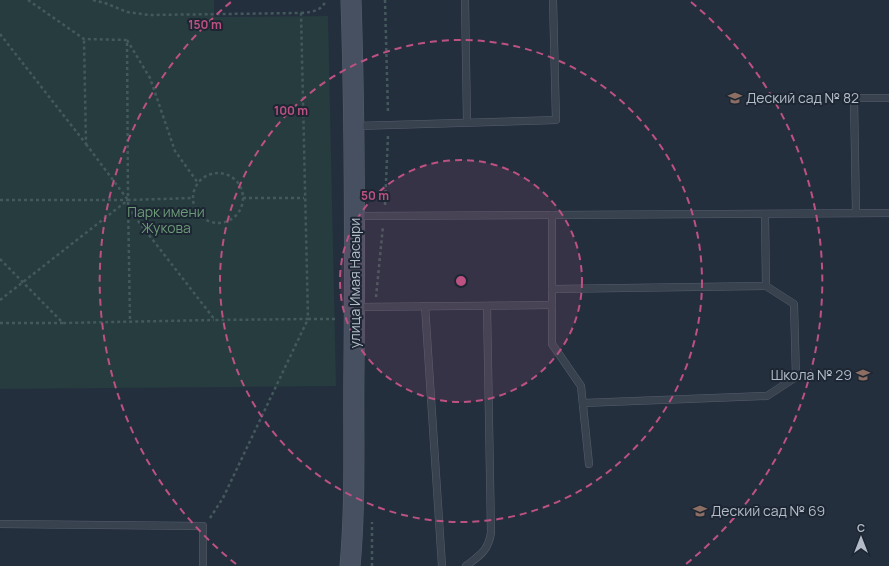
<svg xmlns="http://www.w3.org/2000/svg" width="889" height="566" viewBox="0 0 889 566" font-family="Manrope,sans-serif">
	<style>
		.green { fill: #263c3f }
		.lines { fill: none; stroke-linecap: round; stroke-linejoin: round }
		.lane-casing { stroke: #565f6c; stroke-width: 8 }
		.secondary-casing { stroke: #565f6c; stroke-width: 21 }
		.path { stroke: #44595c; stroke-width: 2.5; stroke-dasharray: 3 3; stroke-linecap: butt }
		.lane { stroke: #38414e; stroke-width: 7 }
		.secondary { stroke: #465061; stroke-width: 20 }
		.ring { fill: none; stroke: #bd5182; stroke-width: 2; stroke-dasharray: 7 5 }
		.labels { text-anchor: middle; stroke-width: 4; stroke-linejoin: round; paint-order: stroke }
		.poi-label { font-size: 14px; fill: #b4bcc9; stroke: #1d2633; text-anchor: start }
		.park-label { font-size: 14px; fill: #6b9a76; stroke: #1d2633 }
		.street-label { font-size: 14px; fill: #b4bcc9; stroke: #1d2633 }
		.centre { fill: #bd5182; stroke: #1d2633; stroke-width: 2 }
		.ring-label { font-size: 12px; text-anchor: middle; font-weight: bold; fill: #bd5182; stroke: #1d2633; stroke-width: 4; stroke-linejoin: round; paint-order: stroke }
	</style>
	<rect width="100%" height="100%" fill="#242f3e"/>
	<!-- green -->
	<polygon class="green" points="0,0 214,0 214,17 328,16 336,386 0,389"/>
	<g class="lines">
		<defs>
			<g id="lane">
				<polyline points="465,0 467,121"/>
				<polyline points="356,126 556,120 553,0"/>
				<polyline points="856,213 854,98 889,98"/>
				<polyline points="552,215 552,289 766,286 765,214"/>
				<polyline points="356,216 889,213"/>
				<polyline points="552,289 552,344 581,386 589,464"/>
				<polyline points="425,306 442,566"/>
				<polyline points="356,307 552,305"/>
				<polyline points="583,403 767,396 796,377 794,304 766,286"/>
				<polyline points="0,524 203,526 203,566"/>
				<path d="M 466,566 C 480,555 488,551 491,533 L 487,306"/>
			</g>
			<path id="secondary" d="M 350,566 C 356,500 353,433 354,366 C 355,244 355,122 351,0"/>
		</defs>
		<!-- lane casing -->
		<use href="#lane" class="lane-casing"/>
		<!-- secondary casing -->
		<use href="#secondary" class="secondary-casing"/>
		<!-- path -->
		<g class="path">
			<polyline points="28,0 84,39 127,40"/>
			<polyline points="93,0 105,3 127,12 149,15 301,13 308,319 215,320 128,208"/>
			<polyline points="385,0 388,113"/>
			<path d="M 301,13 C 312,12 322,11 326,0"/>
			<polyline points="0,34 86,144 84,39"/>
			<polyline points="127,40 150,78 175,151 198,183"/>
			<polyline points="86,144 128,200 130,321"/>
			<circle cx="218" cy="198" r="25"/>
			<polyline points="243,198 304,198"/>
			<polyline points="0,200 128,200 127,40"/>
			<polyline points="385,205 388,136"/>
			<polyline points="0,259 63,323 214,320"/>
			<polyline points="376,297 383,226"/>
			<polyline points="0,300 128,200 193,198"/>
			<polyline points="0,323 63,323"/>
			<polyline points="210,518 223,498 308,319 337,319"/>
			<polyline points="372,566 372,522"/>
		</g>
		<!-- lane -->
		<use href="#lane" class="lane"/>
		<!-- secondary -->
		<use href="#secondary" class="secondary"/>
	</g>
	<!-- distance rings -->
	<circle cx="461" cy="281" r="121" fill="#bd5182" fill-opacity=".12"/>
	<g class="ring">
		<circle cx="461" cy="281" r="121"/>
		<circle cx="461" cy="281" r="241"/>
		<path d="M236 564A362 362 0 0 1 231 2M691 2A362 362 0 0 1 686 564"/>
	</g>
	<!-- icons -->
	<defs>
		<symbol id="school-bare" viewBox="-9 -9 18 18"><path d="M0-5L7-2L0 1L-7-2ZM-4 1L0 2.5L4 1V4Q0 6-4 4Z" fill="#8d6e63" stroke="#1d2633" stroke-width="2.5" paint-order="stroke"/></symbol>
	</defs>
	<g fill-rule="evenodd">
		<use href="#school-bare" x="725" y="88" width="20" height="20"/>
		<use href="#school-bare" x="853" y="365" width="20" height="20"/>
		<use href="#school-bare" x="690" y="501" width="20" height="20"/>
	</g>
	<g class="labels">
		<!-- poi labels -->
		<g class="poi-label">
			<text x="746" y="103">Деский сад № 82</text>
			<text x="852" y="380" text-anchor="end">Школа № 29</text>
			<text x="711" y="516">Деский сад № 69</text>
		</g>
		<!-- park labels -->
		<g class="park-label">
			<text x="166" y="217">Парк имени<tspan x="166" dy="16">Жукова</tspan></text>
		</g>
		<!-- street labels -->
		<g class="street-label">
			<text transform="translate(355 283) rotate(-90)" y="5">улица Имая Насыри</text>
		</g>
	</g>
	<circle cx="461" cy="281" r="6" class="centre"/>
	<g class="ring-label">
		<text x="205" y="29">150 m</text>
		<text x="291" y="115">100 m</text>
		<text x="375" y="200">50 m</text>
	</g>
	<!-- north arrow -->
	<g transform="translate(861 538)" stroke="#1d2633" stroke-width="3" paint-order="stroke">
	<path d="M0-3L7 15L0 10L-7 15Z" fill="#b4bcc9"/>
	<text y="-6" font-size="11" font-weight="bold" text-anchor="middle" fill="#b4bcc9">С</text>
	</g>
</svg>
